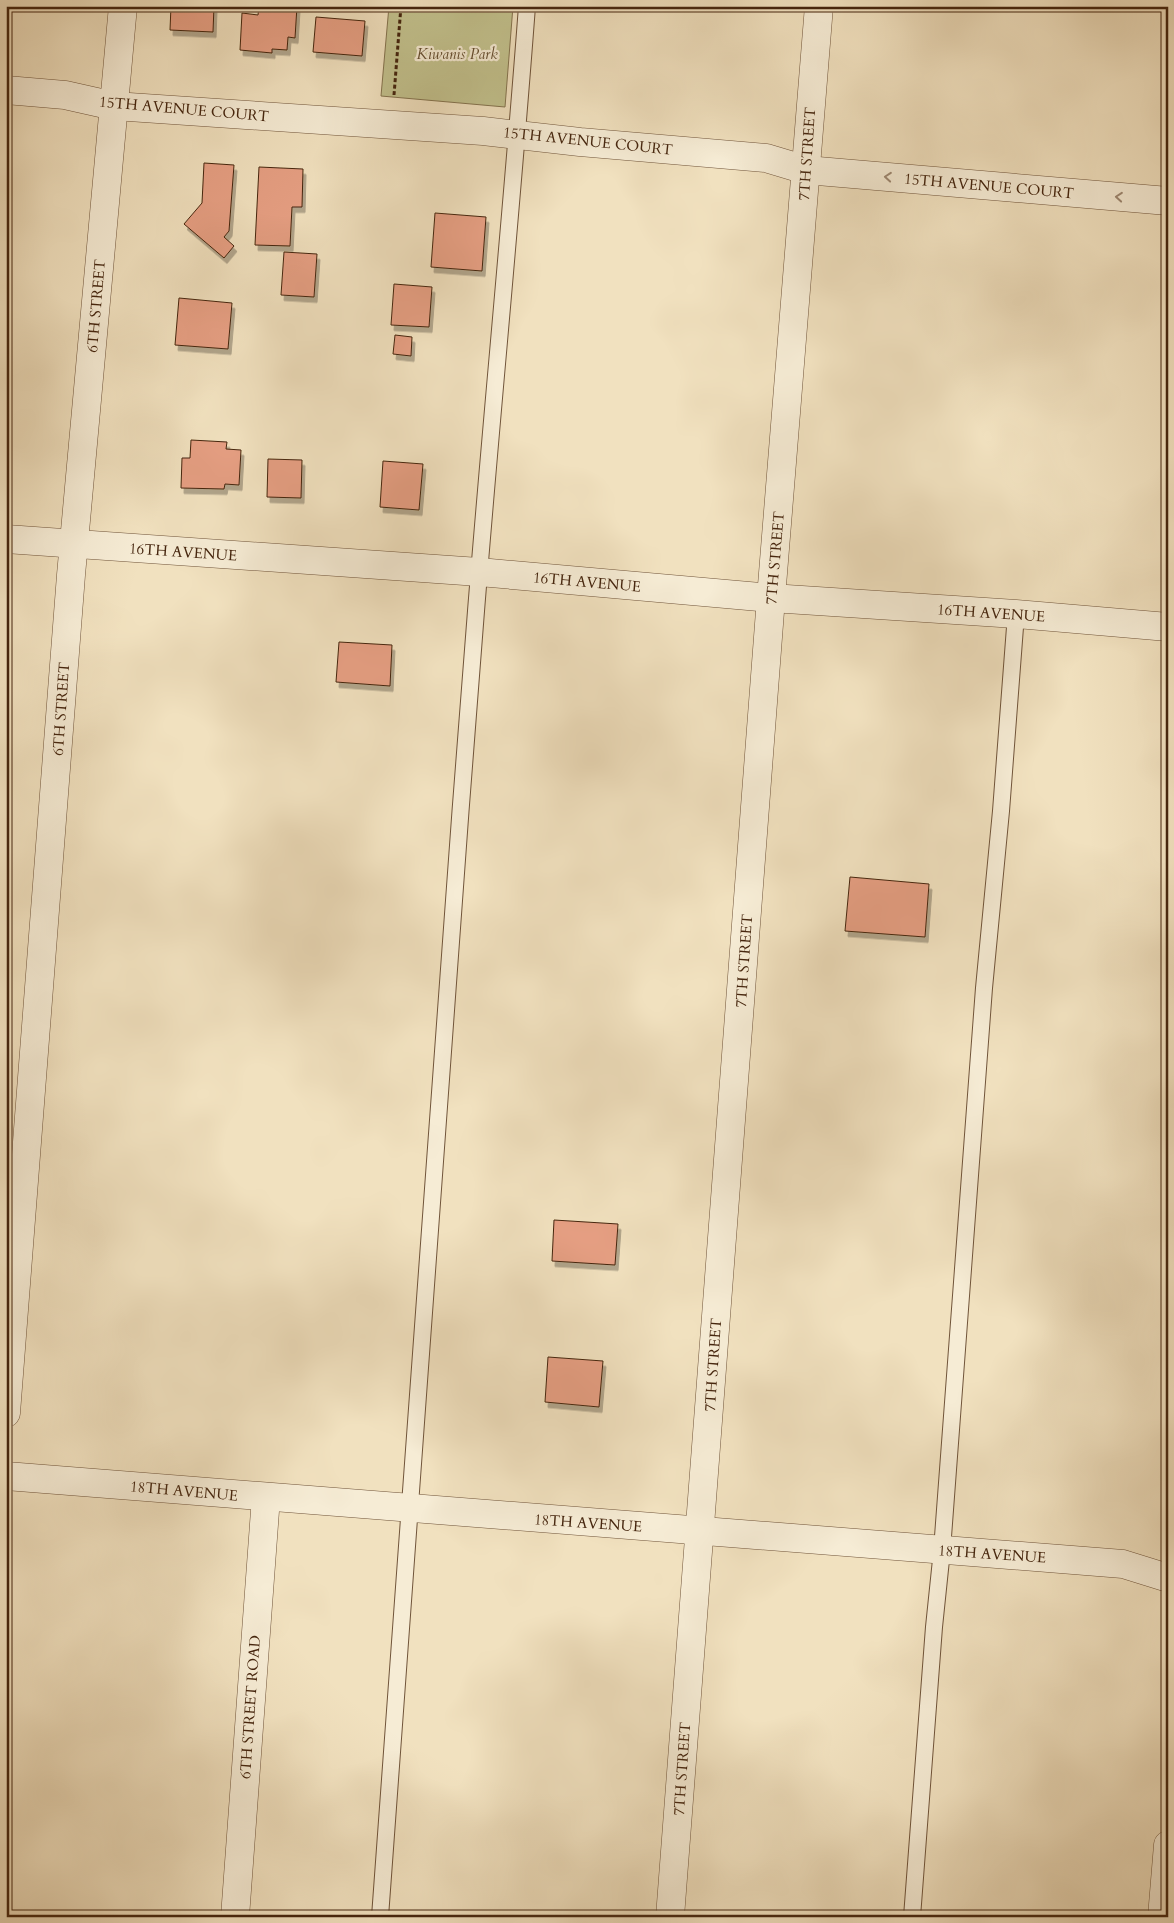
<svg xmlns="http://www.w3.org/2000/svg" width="1174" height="1923" viewBox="0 0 1174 1923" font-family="Cardo,serif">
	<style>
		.green { fill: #c2c18d; stroke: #84734e }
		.building { fill: #e69f83; stroke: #45250e; filter: url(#shadow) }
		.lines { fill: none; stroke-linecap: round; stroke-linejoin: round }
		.service-casing { stroke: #70543a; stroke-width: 18 }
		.minor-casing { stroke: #70543a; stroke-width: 29 }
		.path { stroke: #45250e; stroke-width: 3; stroke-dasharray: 4 2.5; stroke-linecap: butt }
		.service { stroke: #f6ecd5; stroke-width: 16 }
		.minor { stroke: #f6ecd5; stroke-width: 28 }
		.oneway { stroke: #9e8872 }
		.labels { text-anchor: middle; stroke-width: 4.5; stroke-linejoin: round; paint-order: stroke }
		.park-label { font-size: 15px; font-style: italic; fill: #644c2e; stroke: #f6ecd5 }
		.street-label { font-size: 15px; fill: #45250e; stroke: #f6ecd5 }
	</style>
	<defs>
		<filter id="shadow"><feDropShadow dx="3" dy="5.5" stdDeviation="0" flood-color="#0004"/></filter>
	</defs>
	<rect width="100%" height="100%" fill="#f1e1bf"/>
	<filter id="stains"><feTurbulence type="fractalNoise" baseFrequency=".004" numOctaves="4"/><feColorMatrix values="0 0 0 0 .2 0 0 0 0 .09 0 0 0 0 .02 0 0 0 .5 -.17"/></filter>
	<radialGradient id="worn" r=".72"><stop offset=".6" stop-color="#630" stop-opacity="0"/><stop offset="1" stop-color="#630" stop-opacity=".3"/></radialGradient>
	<!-- green -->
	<polygon class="green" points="389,6 513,6 505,107 381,96"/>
	<!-- building -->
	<g class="building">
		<polygon points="171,6 214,6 213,32 170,30"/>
		<polygon points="259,6 297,6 295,38 288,37 287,50 272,49 272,53 240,50 242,13 258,15"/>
		<polygon points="316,17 365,21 362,56 313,52"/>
		<polygon points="204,163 234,165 229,231 224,237 234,246 224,258 184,224 202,203"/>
		<polygon points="259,167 303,169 302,207 292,207 290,246 255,245"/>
		<polygon points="435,213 486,217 482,271 431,267"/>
		<polygon points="284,252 317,254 314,297 281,295"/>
		<polygon points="394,284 432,287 429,327 391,325"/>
		<polygon points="179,298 232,303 228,349 175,345"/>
		<polygon points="395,335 412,337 411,356 393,354"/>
		<polygon points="191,440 227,442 226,449 241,450 239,485 225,484 224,489 181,488 182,458 190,458"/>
		<polygon points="268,459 302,460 301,498 267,497"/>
		<polygon points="383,461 423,464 419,510 380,507"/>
		<polygon points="339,642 392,645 390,686 336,682"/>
		<polygon points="850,877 929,884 925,937 845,931"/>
		<polygon points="554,1220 618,1224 615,1265 552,1261"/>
		<polygon points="548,1357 603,1361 599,1407 545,1402"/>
	</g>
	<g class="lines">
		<defs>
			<g id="service">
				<path d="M 380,1917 C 410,1481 442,1046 476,611 C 492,409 512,208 527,6"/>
				<polyline points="912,1917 934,1627 942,1550 984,988 1001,811 1016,614"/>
			</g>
			<g id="minor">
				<polyline points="6,90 65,95 114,106 483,131 580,142 766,158 806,170 1168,201"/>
				<polyline points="6,539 479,572 771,598 1016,614 1168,627"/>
				<polyline points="6,1413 71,575 123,6"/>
				<polyline points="6,1476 1123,1564 1168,1578"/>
				<polyline points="235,1917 266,1497"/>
				<polyline points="670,1917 771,598 819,6"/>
				<polyline points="1162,1917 1168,1845"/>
			</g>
		</defs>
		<!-- service casing -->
		<use href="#service" class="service-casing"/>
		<!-- minor casing -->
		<use href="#minor" class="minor-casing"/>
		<!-- path -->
		<polyline class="path" points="394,95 401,6"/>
		<!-- service -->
		<use href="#service" class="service"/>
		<!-- minor -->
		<use href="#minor" class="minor"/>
	</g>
	<!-- one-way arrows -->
	<defs><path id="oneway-chevron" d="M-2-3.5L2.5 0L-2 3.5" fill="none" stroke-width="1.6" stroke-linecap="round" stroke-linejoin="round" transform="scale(1.25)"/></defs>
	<g class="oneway">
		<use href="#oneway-chevron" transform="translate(888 177) rotate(-175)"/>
		<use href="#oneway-chevron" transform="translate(1119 197) rotate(-175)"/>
	</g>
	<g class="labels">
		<!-- park labels -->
		<g class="park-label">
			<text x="457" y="59">Kiwanis Park</text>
		</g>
		<!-- street labels -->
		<g class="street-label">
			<text transform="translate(184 109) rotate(5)" y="5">15TH AVENUE COURT</text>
			<text transform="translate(588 141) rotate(6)" y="5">15TH AVENUE COURT</text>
			<text transform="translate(807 154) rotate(-86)" y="5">7TH STREET</text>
			<text transform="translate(989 186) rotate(5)" y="5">15TH AVENUE COURT</text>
			<text transform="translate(96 306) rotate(-85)" y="5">6TH STREET</text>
			<text transform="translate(183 552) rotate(4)" y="5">16TH AVENUE</text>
			<text transform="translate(775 558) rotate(-85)" y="5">7TH STREET</text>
			<text transform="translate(587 582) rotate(5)" y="5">16TH AVENUE</text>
			<text transform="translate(991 613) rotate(4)" y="5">16TH AVENUE</text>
			<text transform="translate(61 709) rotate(-86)" y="5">6TH STREET</text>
			<text transform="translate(744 961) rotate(-86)" y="5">7TH STREET</text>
			<text transform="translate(713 1365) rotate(-86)" y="5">7TH STREET</text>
			<text transform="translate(184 1491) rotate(5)" y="5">18TH AVENUE</text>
			<text transform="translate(588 1523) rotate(4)" y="5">18TH AVENUE</text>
			<text transform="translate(992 1554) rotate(4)" y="5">18TH AVENUE</text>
			<text transform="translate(250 1707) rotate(-86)" y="5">6TH STREET ROAD</text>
			<text transform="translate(682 1769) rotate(-86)" y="5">7TH STREET</text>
		</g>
	</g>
	<!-- margin -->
	<rect width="1174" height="1923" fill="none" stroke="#f1e1bf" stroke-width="25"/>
	<rect x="8" y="8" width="1159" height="1908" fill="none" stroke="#45250e" stroke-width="2.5"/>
	<rect x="12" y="12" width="1149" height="1898" fill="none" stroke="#45250e"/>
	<rect width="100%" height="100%" filter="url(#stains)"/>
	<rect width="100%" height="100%" fill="url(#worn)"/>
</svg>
